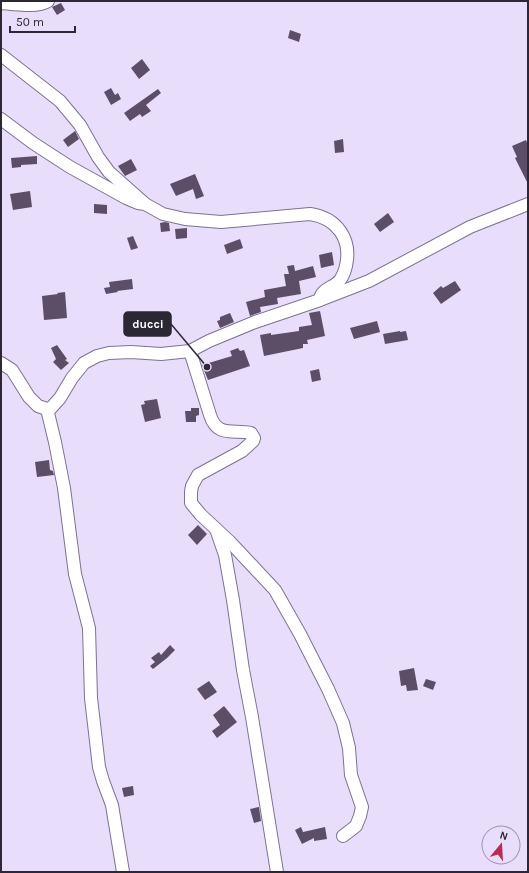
<svg xmlns="http://www.w3.org/2000/svg" width="529" height="873" viewBox="0 0 529 873" font-family="Karla,sans-serif">
	<style>
		.building { fill: #5b4e66 }
		.lines { fill: none; stroke-linecap: round; stroke-linejoin: round }
		.minor-casing { stroke: #7c738e; stroke-width: 14 }
		.minor { stroke: #fff; stroke-width: 12 }
		.leader { fill: none; stroke: #2b2733; stroke-width: 1.5 }
		.callout-dot { fill: #2b2733; stroke: #e8defc; stroke-width: 1.5 }
		.callout { fill: #2b2733; stroke: #2b2733; stroke-width: 1.5 }
		.callout-label { font-size: 12px; text-anchor: middle; font-weight: bold; fill: #fff }
	</style>
	<rect width="100%" height="100%" fill="#e8defc"/>
	<!-- building -->
	<g class="building">
		<polygon points="61,3 65,10 57,15 52,7"/>
		<polygon points="290,30 301,34 299,42 288,38"/>
		<polygon points="142,59 150,70 139,79 131,68"/>
		<polygon points="111,88 115,95 118,93 121,99 111,105 104,92"/>
		<polygon points="158,89 161,93 146,105 151,111 142,117 140,114 130,121 124,113"/>
		<polygon points="75,131 79,139 68,147 63,140"/>
		<polygon points="343,139 344,152 335,153 334,141"/>
		<polygon points="526,140 528,145 528,184 515,158 517,157 512,146"/>
		<polygon points="37,156 37,164 21,165 21,167 12,168 11,158"/>
		<polygon points="131,159 137,170 125,176 118,166"/>
		<polygon points="195,174 204,196 196,199 193,189 176,196 170,184"/>
		<polygon points="30,191 32,207 13,210 10,194"/>
		<polygon points="94,204 107,205 107,214 94,213"/>
		<polygon points="388,213 394,222 380,232 374,224"/>
		<polygon points="165,222 169,223 170,231 161,232 160,223"/>
		<polygon points="187,228 187,238 176,239 175,229"/>
		<polygon points="133,236 138,248 131,250 127,238"/>
		<polygon points="240,239 243,248 227,254 224,245"/>
		<polygon points="332,252 334,265 321,268 319,255"/>
		<polygon points="294,265 295,271 313,266 316,277 299,281 301,294 277,298 278,304 260,307 261,312 250,316 246,302 265,297 264,290 286,286 284,274 289,274 287,266"/>
		<polygon points="132,279 133,289 117,291 118,292 106,294 104,288 110,287 109,282"/>
		<polygon points="455,281 461,290 441,304 433,293 441,286 443,288"/>
		<polygon points="65,292 67,318 44,320 42,296 58,294 57,293"/>
		<polygon points="320,311 325,336 307,340 308,344 303,344 303,348 264,356 260,335 271,333 271,335 299,331 299,327 312,325 309,313"/>
		<polygon points="230,313 234,322 220,328 217,321 220,320 220,317"/>
		<polygon points="377,321 380,332 354,339 350,328"/>
		<polygon points="400,331 400,332 406,331 408,340 385,344 383,334"/>
		<polygon points="57,345 67,359 65,360 69,363 61,370 53,362 56,359 51,348"/>
		<polygon points="238,348 240,351 244,350 250,366 208,380 202,365 232,356 230,351"/>
		<polygon points="319,369 321,380 312,382 310,371"/>
		<polygon points="157,399 161,418 145,422 141,405 145,404 144,401"/>
		<polygon points="191,408 199,408 199,415 196,416 196,422 186,422 185,411 191,411"/>
		<polygon points="49,460 50,470 53,471 54,475 37,477 35,462"/>
		<polygon points="198,525 207,534 197,545 188,535"/>
		<polygon points="170,645 175,650 167,658 153,669 150,666 155,662 151,658 159,652 161,655"/>
		<polygon points="414,668 418,690 407,691 406,685 401,686 399,671"/>
		<polygon points="426,679 436,682 433,690 423,686"/>
		<polygon points="209,681 217,692 205,700 197,689"/>
		<polygon points="224,706 237,722 217,738 212,731 220,725 213,715"/>
		<polygon points="133,786 134,795 124,797 122,788"/>
		<polygon points="259,807 261,821 254,823 250,809"/>
		<polygon points="301,827 303,832 325,827 327,839 314,841 314,838 302,844 295,830"/>
	</g>
	<g class="lines">
		<defs>
			<g id="minor">
				<path d="M 1,3 C 13,4 38,8 48,1"/>
				<polyline points="1,55 60,101 80,125 98,157 109,172 144,203"/>
				<path d="M 1,119 L 33,143 L 70,167 L 126,198 L 138,203 L 145,204 L 163,214 L 185,219 L 221,222 L 310,214 C 337,218 352,239 346,266 C 345,270 343,276 340,280 C 334,288 322,288 320,299"/>
				<path d="M 190,351 L 210,415 C 217,438 234,429 251,433 L 254,438 L 253,441 L 242,451 L 198,475 L 192,486 L 191,492 L 191,503 L 201,515 L 230,542 L 275,590 L 300,634 L 328,689 L 343,723 L 349,748 L 351,775 L 362,807 L 360,816 L 356,826 L 343,836"/>
				<polyline points="1,363 12,370 29,397 38,406 47,409 51,408 60,398 72,378 84,363 97,356 109,353 131,352 161,354 190,351 209,341 255,322 320,300 369,281 470,227 528,204"/>
				<polyline points="47,409 55,442 64,488 75,574 89,628 91,698 99,767 103,781 112,805 123,872"/>
				<polyline points="216,529 225,555 233,600 243,670 252,717 277,872"/>
			</g>
		</defs>
		<!-- minor casing -->
		<use href="#minor" class="minor-casing"/>
		<!-- minor -->
		<use href="#minor" class="minor"/>
	</g>
	<!-- callouts -->
	<path class="leader" d="M207 367L171 324"/>
	<circle class="callout-dot" cx="207" cy="367" r="4"/>
	<rect class="callout" x="124" y="312" width="47" height="24" rx="4"/>
	<g class="callout-label">
		<text x="148" y="328">ducci</text>
	</g>
	<!-- border -->
	<rect width="529" height="873" fill="none" stroke="#2b2733" stroke-width="4"/>
	<!-- north arrow -->
	<g transform="translate(501 845) rotate(18)"><circle r="19" fill="#e8defc" stroke="#9c95ac"/>
	<path d="M0-3L7 15L0 10L-7 15Z" fill="#bb2b50"/>
	<text y="-6" font-size="11" font-weight="bold" text-anchor="middle" fill="#2b2733">N</text>
	</g>
	<!-- scale -->
	<path d="M10 26v6h65v-6" fill="none" stroke="#2b2733" stroke-width="2"/>
	<text x="16" y="26" font-size="12" fill="#2b2733" stroke="#e8defc" stroke-width="3" paint-order="stroke">50 m</text>
</svg>
